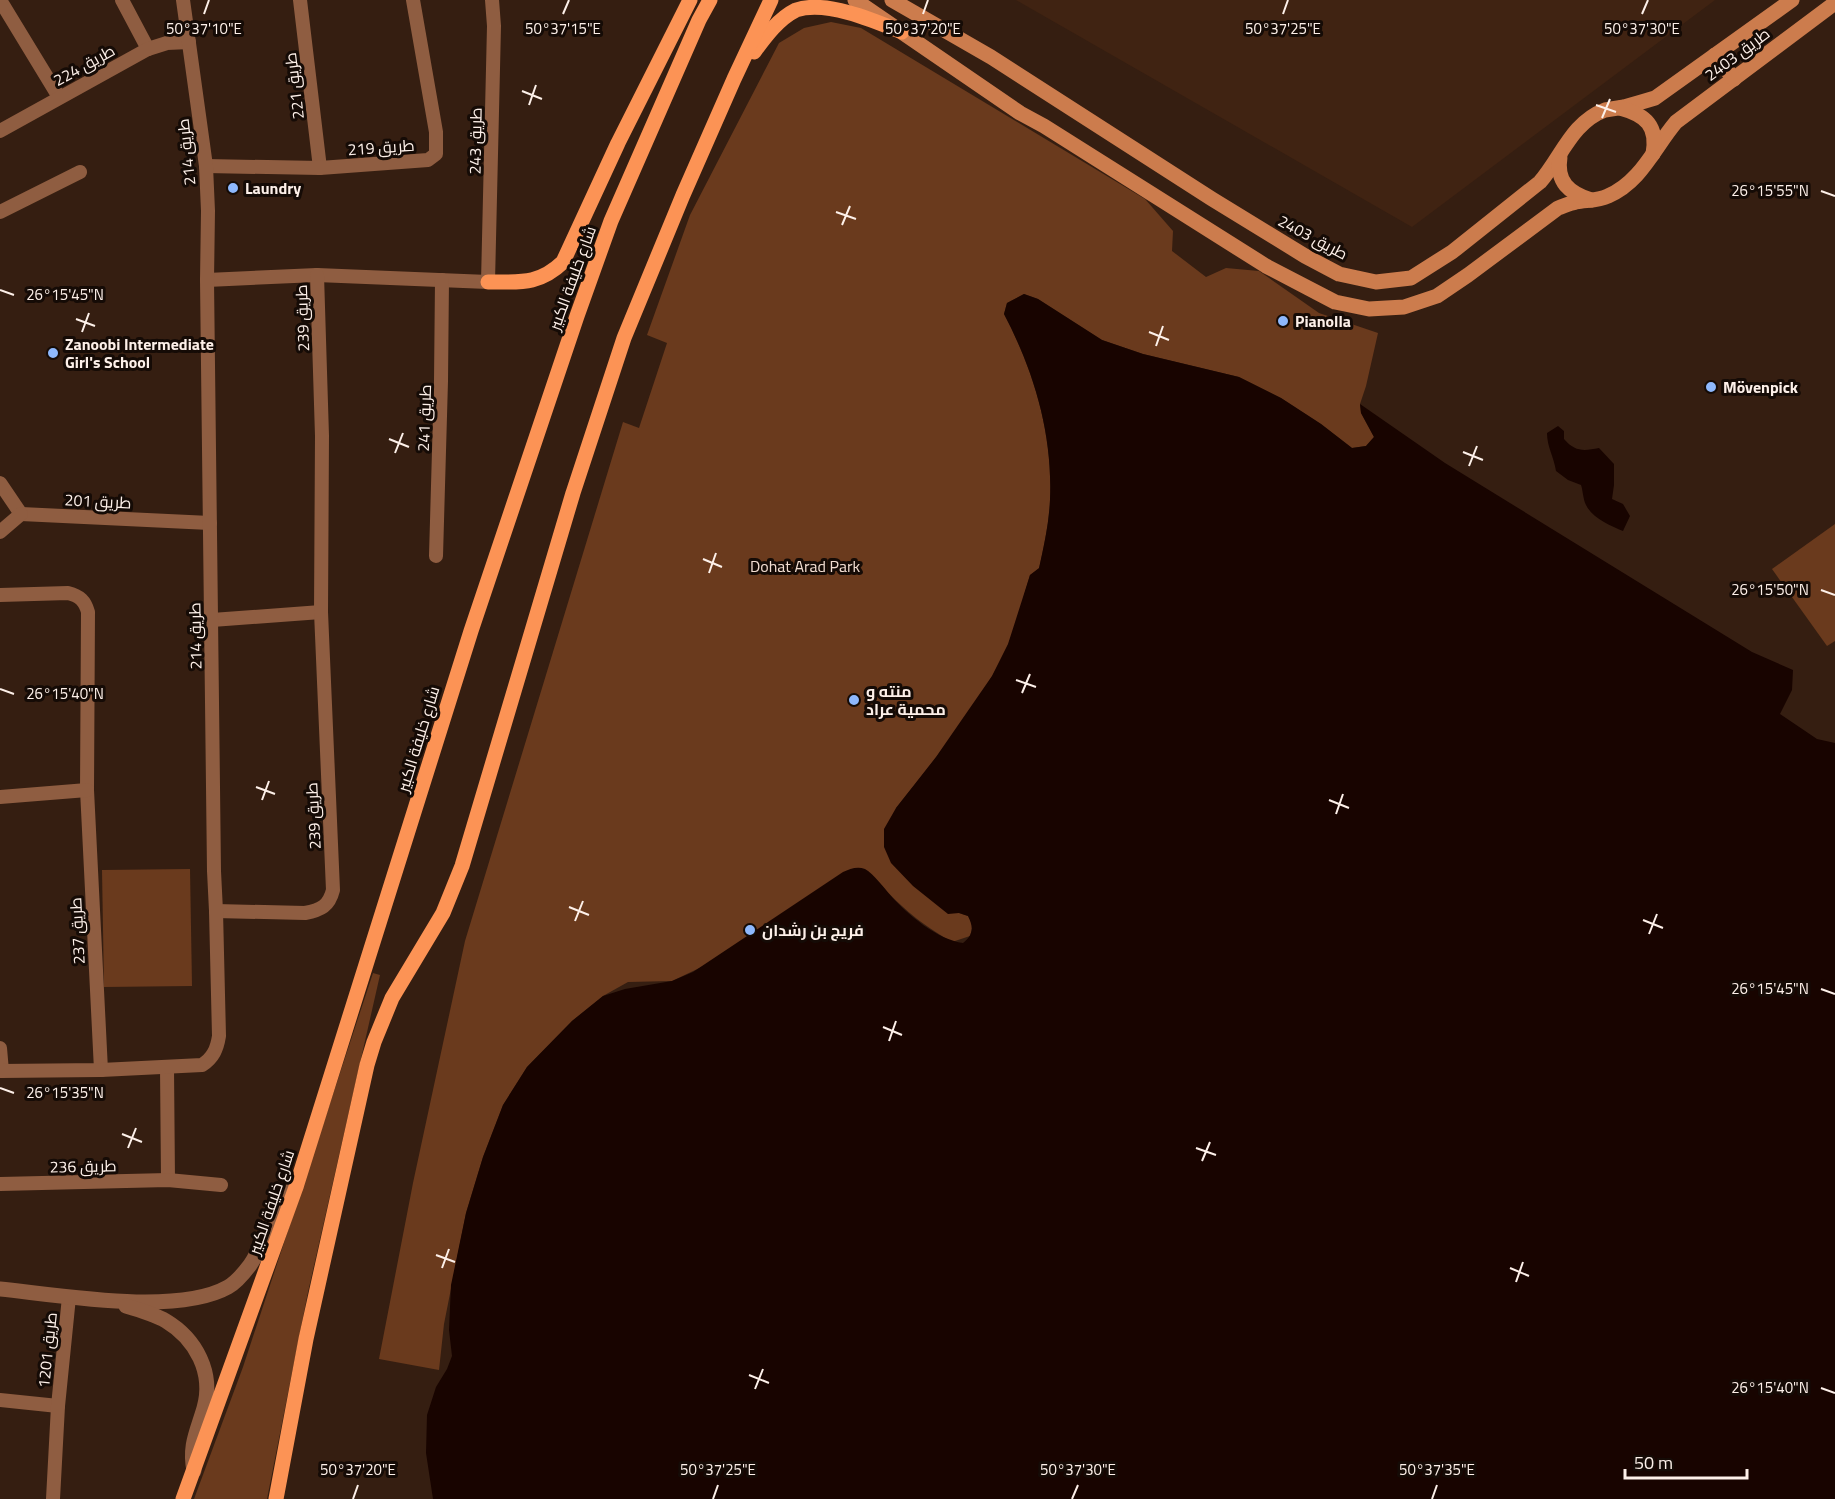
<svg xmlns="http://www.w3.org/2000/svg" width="1835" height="1499" viewBox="0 0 1835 1499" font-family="'Titillium Web',Cairo,sans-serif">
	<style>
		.built { fill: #402312 }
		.green { fill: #6a3a1d }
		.water { fill: #180400 }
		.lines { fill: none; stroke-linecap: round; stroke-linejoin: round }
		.minor { stroke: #8f5d41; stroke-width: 14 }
		.tertiary { stroke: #8f5d41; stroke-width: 15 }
		.secondary { stroke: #cc7c4d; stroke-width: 15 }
		.primary { stroke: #fc9355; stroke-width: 15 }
		.ticks { fill: none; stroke: #fdf0e9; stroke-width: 2 }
		.poi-dot { fill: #8eb8fd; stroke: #150b06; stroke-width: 2 }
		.labels { text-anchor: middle; stroke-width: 6; stroke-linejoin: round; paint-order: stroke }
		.street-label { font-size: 16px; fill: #fdf0e9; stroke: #150b06 }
		.poi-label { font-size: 16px; font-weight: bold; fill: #fdf0e9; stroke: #150b06; text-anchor: start }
		.park-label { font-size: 16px; fill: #f3ded2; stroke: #150b06 }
		.ticks-label { font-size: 15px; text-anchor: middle; fill: #fdf0e9; stroke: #150b06; stroke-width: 6; stroke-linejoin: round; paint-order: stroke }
	</style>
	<rect width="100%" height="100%" fill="#351e11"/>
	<!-- built -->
	<polygon class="built" points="1016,0 1715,0 1412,227"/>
	<!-- green -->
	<g class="green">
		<path d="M 831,22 L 861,28 L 1145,199 L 1173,231 L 1172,251 L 1206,277 L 1226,268 L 1259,271 L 1319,313 L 1378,333 L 1366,386 L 1360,404 L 1361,413 L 1374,437 L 1366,446 L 1352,448 L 1321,424 L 1281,398 L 1239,377 L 1143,354 L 1102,340 L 1038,299 L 1024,294 L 1007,303 L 1004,314 C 1034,371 1053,434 1050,500 C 1049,523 1044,546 1039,569 L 1030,575 C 1023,598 1017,623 1008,645 C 982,703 935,759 896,808 L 959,913 L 968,916 L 973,925 L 970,936 L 952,942 C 921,924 903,909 879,883 L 672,981 L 628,982 L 603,996 L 572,1021 L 527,1067 L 503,1105 L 483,1157 L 466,1213 L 444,1324 L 439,1370 L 379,1359 L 413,1183 L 465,941 L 623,422 L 639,428 L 667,343 L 647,335 L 690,215 L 779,43 L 804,28 Z"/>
		<polygon points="1835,524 1835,641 1827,646 1772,569"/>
		<polygon points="190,869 192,986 104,987 102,870"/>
		<polygon points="373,973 380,975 308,1292 267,1499 194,1499 243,1367"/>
	</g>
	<!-- water -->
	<g class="water">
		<path d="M 1024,294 L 1038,299 L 1102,340 L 1143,354 L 1239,377 L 1281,398 L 1321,424 L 1352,448 L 1366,446 L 1374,437 L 1361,413 L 1360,404 L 1445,463 L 1752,652 L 1793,670 L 1792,690 L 1780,714 L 1817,739 L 1835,743 L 1835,1499 L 433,1499 L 426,1453 L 427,1415 L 436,1387 L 447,1369 L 452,1356 L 449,1330 L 451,1285 L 466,1213 L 483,1157 L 503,1105 L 527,1067 L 572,1021 L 603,996 L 625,989 L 672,981 L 693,972 L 843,872 C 850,869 857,866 865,869 C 874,874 884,888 891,896 C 907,914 938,940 963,943 C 973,935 974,928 968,916 L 959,913 L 948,914 L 913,886 L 891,863 L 884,847 L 884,829 L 896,808 L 936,757 L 992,676 L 1008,644 L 1030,575 L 1039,568 C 1044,546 1049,523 1050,500 C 1053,434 1034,371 1004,314 L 1007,303 Z"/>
		<path d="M 1558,426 L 1564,431 L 1564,439 C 1575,452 1584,451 1599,448 L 1614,464 L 1614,485 L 1612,499 L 1623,504 L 1630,516 L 1623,531 C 1611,526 1592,518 1586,505 C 1583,499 1583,491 1581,485 L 1568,480 L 1556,471 C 1554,457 1547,447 1547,433 Z"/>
	</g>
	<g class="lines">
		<!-- minor -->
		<g class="minor">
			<polyline points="0,0 59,97"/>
			<polyline points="122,0 148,49"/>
			<polyline points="300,0 320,168"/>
			<polyline points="0,131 148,49 167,43 189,42"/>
			<polyline points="206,166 320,168 428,160 436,154 436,132 413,0"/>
			<polyline points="0,212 80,172"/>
			<polyline points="207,280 317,275 488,282 494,26 492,0"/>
			<polyline points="0,483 21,514"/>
			<polyline points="21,514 210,523"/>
			<polyline points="0,532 21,514"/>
			<polyline points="436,556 441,381 442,280"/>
			<path d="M 0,595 L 68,593 C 80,596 85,601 88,612 L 87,790 L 101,1070"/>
			<polyline points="212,620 321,612"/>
			<polyline points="0,797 87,790"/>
			<path d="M 216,911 L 305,913 C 321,910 329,906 333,890 L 321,612 L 322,436 L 317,275"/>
			<polyline points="0,1048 2,1071"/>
			<polyline points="167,1068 168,1180"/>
			<path d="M 0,1071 L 101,1070 L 202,1065 C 213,1058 217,1049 219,1036 L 216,911 L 214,871 L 207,280 L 208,211 L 206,166 L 183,0"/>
			<polyline points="0,1184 168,1180 221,1185"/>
			<polyline points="0,1400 58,1406"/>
			<polyline points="53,1499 58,1406 69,1297"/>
		</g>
		<!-- tertiary -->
		<g class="tertiary">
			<path d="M 0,1289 C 58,1295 177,1316 228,1287 C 237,1282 244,1273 250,1265 C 268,1240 268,1204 296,1187"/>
			<path d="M 126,1306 C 140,1310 154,1314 166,1321 C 196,1339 214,1373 204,1408 C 197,1432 189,1445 194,1471"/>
		</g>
		<!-- secondary -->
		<g class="secondary">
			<path d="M 855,0 L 1020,113 L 1044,126 L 1266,266 L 1335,302 L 1369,309 L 1404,307 L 1437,296 L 1468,275 L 1558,208 C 1564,206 1570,203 1576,202 C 1586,200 1598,201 1608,196 C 1641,182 1654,148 1676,122 L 1835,3"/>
			<path d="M 892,0 L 991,57 L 1212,199 L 1305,256 L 1339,274 L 1376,282 L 1411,278 L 1452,252 L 1540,182 C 1561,158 1572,122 1605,110 C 1611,109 1618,108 1624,107 C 1635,104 1645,101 1655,98 L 1792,0"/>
			<polyline points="1715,55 1734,79"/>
			<path d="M 1620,108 C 1646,115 1658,126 1653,154"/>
			<path d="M 1560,157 C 1556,182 1569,193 1591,200"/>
		</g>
		<!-- primary -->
		<g class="primary">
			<path d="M 754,52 C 765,37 778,19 796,10 C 826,0 873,20 902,32"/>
			<path d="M 488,282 C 520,282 539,285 563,262 L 618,143 L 690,0"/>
			<polyline points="183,1499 296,1187 471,631 577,316 611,221 699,20 710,0"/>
			<polyline points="276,1499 306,1339 367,1065 374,1042 392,998 443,913 462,866 573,493 624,338 683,195 734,79 771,0"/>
		</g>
	</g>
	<!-- ticks -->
	<path class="ticks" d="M 204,14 L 209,0M 563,14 L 569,0M 923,14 L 928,0M 1283,14 L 1288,0M 1642,14 L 1648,0M 522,91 L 542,99M 529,105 L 536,85M 1596,105 L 1616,112M 1602,118 L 1610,99M 1821,191 L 1835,196M 836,212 L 856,219M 842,225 L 850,206M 0,290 L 14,295M 76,319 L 95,326M 82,332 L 89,313M 1149,332 L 1169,340M 1156,346 L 1163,326M 389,439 L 409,447M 1463,452 L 1483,460M 395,453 L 403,433M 1469,466 L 1477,446M 703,559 L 722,567M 709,573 L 716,553M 1821,590 L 1835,595M 1016,680 L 1036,687M 0,689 L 14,694M 1022,693 L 1030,674M 256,787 L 275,794M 262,800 L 269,781M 1329,800 L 1349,808M 1336,814 L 1343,794M 569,907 L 589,915M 1643,920 L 1663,928M 575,921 L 583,901M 1649,934 L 1657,914M 1821,989 L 1835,994M 883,1027 L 902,1035M 889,1041 L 896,1021M 0,1088 L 14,1093M 122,1134 L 142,1142M 128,1148 L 136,1128M 1196,1148 L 1216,1155M 1202,1161 L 1210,1142M 436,1255 L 455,1262M 442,1268 L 449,1249M 1510,1268 L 1529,1276M 1516,1282 L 1523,1262M 749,1375 L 769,1383M 1821,1388 L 1835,1393M 755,1389 L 763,1369M 353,1499 L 358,1485M 713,1499 L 718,1485M 1072,1499 L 1078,1485M 1432,1499 L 1437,1485"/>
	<!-- markers -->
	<g class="poi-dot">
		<circle cx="233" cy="188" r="6"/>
		<circle cx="1283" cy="321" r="6"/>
		<circle cx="53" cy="353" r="6"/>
		<circle cx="1711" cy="387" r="6"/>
		<circle cx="854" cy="700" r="6"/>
		<circle cx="750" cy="930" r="6"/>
	</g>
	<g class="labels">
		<!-- street labels -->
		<g class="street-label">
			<text transform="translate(1737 54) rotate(-37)" y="6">طريق 2403</text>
			<text transform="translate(84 65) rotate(-29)" y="6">طريق 224</text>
			<text transform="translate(294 86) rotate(-97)" y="6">طريق 221</text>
			<text transform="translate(475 141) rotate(-89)" y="6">طريق 243</text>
			<text transform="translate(381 147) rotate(-4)" y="6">طريق 219</text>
			<text transform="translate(186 152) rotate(-96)" y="6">طريق 214</text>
			<text transform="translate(1313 237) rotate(28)" y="6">طريق 2403</text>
			<text transform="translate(572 278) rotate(-70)" y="6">شارع خليفة الكبير</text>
			<text transform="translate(302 318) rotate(-92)" y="6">طريق 239</text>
			<text transform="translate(424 418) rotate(-88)" y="6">طريق 241</text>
			<text transform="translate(98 501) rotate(3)" y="6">طريق 201</text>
			<text transform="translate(195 636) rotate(-91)" y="6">طريق 214</text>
			<text transform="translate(418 739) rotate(-73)" y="6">شارع خليفة الكبير</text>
			<text transform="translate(313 816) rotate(-93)" y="6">طريق 239</text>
			<text transform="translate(77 931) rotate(-93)" y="6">طريق 237</text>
			<text transform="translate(83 1166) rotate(-1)" y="6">طريق 236</text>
			<text transform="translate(271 1202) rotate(-71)" y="6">شارع خليفة الكبير</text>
			<text transform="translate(47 1350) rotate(-84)" y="6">طريق 1201</text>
		</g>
		<!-- poi labels -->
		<g class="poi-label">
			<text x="245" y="194">Laundry</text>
			<text x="1295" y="327">Pianolla</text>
			<text x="65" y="350">Zanoobi Intermediate<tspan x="65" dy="18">Girl's School</tspan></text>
			<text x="1723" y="393">Mövenpick</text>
			<text x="866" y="697">منته و<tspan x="866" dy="18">محمية عراد</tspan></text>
			<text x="762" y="936">فريج بن رشدان</text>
		</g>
		<!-- park labels -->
		<g class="park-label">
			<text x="805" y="572">Dohat Arad Park</text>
		</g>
	</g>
	<g class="ticks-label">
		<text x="563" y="34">50°37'15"E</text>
		<text x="1642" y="34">50°37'30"E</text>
		<text x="204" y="34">50°37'10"E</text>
		<text x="923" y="34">50°37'20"E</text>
		<text x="1283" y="34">50°37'25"E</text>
		<text x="1770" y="196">26°15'55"N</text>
		<text x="65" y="300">26°15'45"N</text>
		<text x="1770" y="595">26°15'50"N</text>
		<text x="65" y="699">26°15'40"N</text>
		<text x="1770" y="994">26°15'45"N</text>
		<text x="65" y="1098">26°15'35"N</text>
		<text x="1770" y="1393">26°15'40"N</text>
		<text x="358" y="1475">50°37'20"E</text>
		<text x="718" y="1475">50°37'25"E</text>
		<text x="1078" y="1475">50°37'30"E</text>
		<text x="1437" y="1475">50°37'35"E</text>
	</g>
	<!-- scale -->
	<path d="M1625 1469v9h122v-9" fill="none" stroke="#fdf0e9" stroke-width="3"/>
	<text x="1634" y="1469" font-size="18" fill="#fdf0e9" stroke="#150b06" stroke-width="4.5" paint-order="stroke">50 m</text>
</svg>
